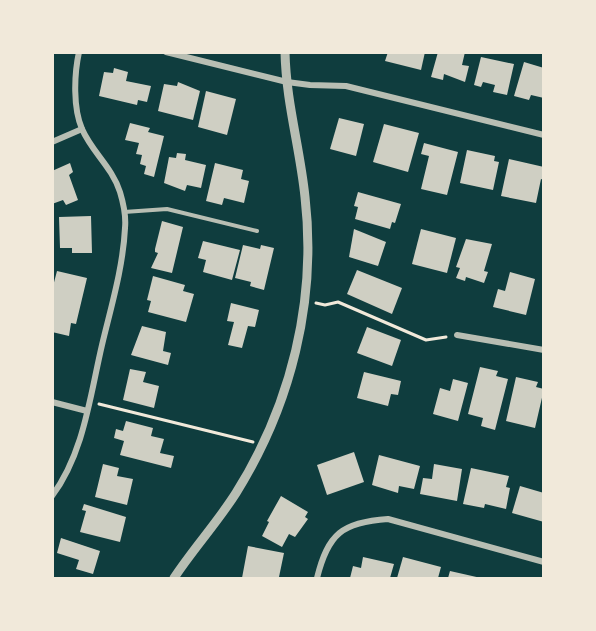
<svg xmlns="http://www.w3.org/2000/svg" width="596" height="631" viewBox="0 0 596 631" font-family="'Exo 2',sans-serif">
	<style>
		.building { fill: #cfcfc3 }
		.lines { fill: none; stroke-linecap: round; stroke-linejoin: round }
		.path { stroke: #f1e9da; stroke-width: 3 }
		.service { stroke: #b8beb3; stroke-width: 4 }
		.minor { stroke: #b8beb3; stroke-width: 6 }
		.tertiary { stroke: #b8beb3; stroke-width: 9 }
	</style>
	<rect width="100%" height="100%" fill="#0f3d3e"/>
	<!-- building -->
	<g class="building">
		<polygon points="388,52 425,52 421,70 385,61"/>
		<polygon points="438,52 465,52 462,65 469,66 465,82 444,74 443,80 431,77"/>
		<polygon points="481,57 514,64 507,95 493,92 495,85 483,82 481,87 474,85"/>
		<polygon points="524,62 544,68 544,98 531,95 529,100 514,96"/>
		<polygon points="114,68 128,72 126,81 151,86 147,102 138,100 137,105 99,96 104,72 113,73"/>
		<polygon points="178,82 200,91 193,120 158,111 164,84 177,86"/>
		<polygon points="206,91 236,99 227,135 198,127"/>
		<polygon points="339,118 364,124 356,156 330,149"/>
		<polygon points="130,123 150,128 148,132 164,136 154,177 144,174 146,166 140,164 142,155 136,154 139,143 125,140"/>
		<polygon points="384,124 419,133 408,172 373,162"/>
		<polygon points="424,143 458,152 447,195 421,189 429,156 421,154"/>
		<polygon points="467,150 495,156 494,161 499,162 493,190 460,183"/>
		<polygon points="177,153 186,154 185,160 206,165 201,188 187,185 185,191 164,183 169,157 176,158"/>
		<polygon points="509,159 544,167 544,180 541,179 536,203 501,196"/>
		<polygon points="70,163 73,172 69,175 78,200 66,205 63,200 52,204 52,171"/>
		<polygon points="215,163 243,170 241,179 249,181 244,203 224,198 222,205 206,201"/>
		<polygon points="358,192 401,204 395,223 392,222 390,229 355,219 358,207 354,206"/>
		<polygon points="91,216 92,253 72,253 72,248 60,248 59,217"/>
		<polygon points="162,221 183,227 172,273 151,268 158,253 155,252 155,249"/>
		<polygon points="354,229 386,242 378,266 349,257"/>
		<polygon points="421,229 456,238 447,273 412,264"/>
		<polygon points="466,239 492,244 484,271 488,272 484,283 466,277 465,281 456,278 460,268 456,267"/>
		<polygon points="203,241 240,250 232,280 203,272 206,260 198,258"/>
		<polygon points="243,245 260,249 261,245 274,248 264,290 250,286 251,282 235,278"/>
		<polygon points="357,270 402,288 392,314 347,294"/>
		<polygon points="57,271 87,278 76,324 71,323 69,336 52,332 52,290"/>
		<polygon points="510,272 535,279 526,315 493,307 498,289 505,291"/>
		<polygon points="153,276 185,285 183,291 194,294 186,322 148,312 151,301 147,300"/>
		<polygon points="231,303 259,310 255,327 248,326 242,348 228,345 234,322 227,321"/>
		<polygon points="142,326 166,332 163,351 171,353 168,365 131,355"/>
		<polygon points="367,327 401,340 392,366 357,353"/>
		<polygon points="480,367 498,371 496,376 508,379 495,430 481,426 483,418 468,414"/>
		<polygon points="130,369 146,372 143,382 159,386 154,408 123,400"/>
		<polygon points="364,372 401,381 398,395 391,394 388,406 357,398"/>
		<polygon points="516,377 538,382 536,387 544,389 535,428 506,421"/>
		<polygon points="453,379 468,383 458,421 433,414 440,388 450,391"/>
		<polygon points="126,421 153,428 151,436 164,439 160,453 174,456 171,468 120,455 124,441 114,438 116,429 123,431"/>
		<polygon points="354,452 364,482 327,495 317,465"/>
		<polygon points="379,455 420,466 414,489 399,486 398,493 372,485"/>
		<polygon points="103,464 119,468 117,476 133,479 127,505 95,497"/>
		<polygon points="434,464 462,469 457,501 420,494 423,478 432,479"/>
		<polygon points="471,468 509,476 506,487 510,488 506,509 485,504 484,508 463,504"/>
		<polygon points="520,486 544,493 544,522 512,513"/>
		<polygon points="281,496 308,512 305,517 308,519 295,537 289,534 282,547 262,536 269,522 267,521"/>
		<polygon points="84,504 126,517 120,542 80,532 86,511 82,510"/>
		<polygon points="61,538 100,551 93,574 76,569 79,560 57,553"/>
		<polygon points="248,546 284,553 279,577 242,578"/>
		<polygon points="363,557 394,564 390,578 350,578 353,566 361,568"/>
		<polygon points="403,557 441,567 438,578 397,578"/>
		<polygon points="450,571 481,578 448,578"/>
	</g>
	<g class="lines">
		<!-- path -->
		<g class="path">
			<polyline points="316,303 325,305 338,302 426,340 446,337"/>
			<polyline points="99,404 253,442"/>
		</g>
		<!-- service -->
		<polyline class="service" points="124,212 167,209 257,231"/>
		<!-- minor -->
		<g class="minor">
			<polyline points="166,52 287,82 310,85 346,86 544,135"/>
			<polyline points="52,142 82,129"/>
			<polyline points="457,335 544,350"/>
			<polyline points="52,402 87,411"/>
			<path d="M 52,496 C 84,453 90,396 102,345 C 111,307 123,268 125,228 C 126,218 123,202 120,192 C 112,167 92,152 82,129 C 73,108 74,75 79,52"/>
			<path d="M 317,578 C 328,534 342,522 388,519 L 544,562"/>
		</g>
		<!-- tertiary -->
		<path class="tertiary" d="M 174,578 C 193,549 217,523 236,493 C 291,405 317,301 305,197 C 300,148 286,102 285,52"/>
	</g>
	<!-- border -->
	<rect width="596" height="631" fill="none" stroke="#f1e9da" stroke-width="108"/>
</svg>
